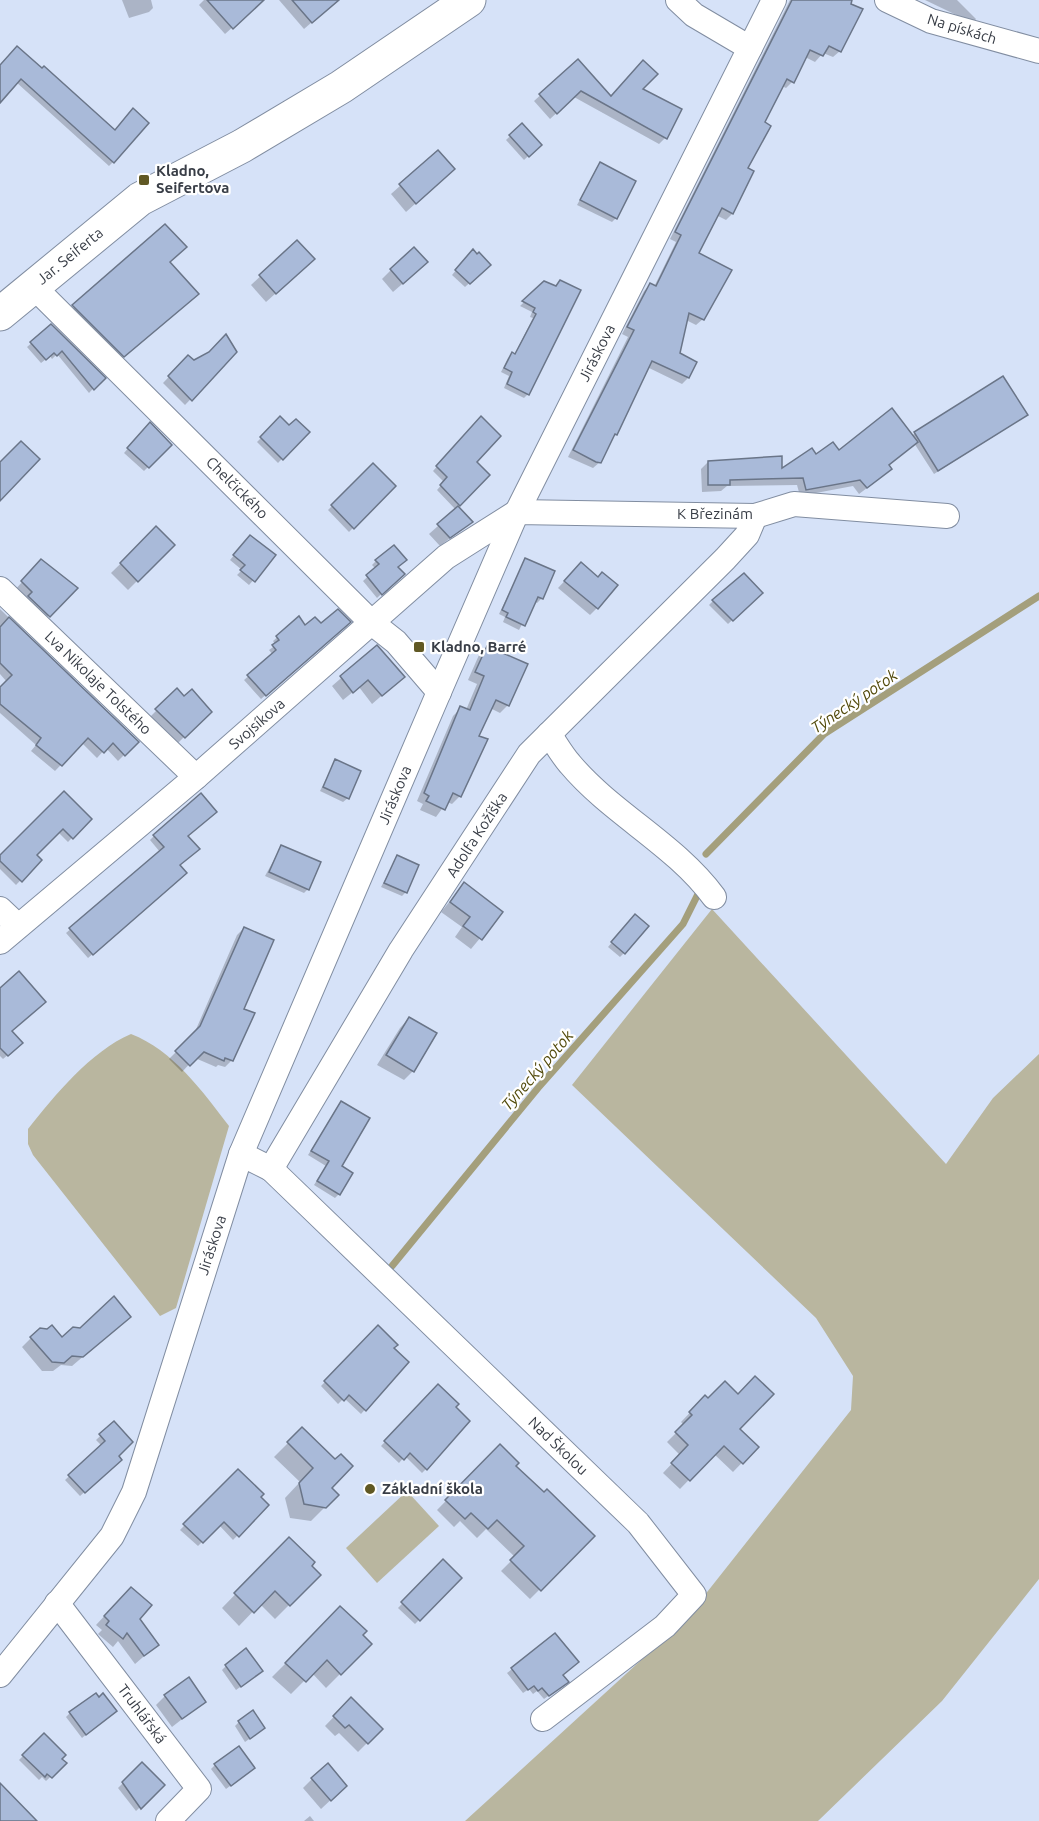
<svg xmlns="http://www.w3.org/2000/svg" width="1039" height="1821" viewBox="0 0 1039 1821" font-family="Ubuntu,sans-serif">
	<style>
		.green { fill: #b9b69f }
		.shadow { fill: #0003 }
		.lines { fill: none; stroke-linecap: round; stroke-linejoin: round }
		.stream { stroke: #a49f7c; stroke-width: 7 }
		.building { fill: #a9bad9; stroke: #6a7588; stroke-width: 1.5 }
		.street-casing { stroke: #818da1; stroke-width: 26 }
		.secondary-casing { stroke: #818da1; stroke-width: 35 }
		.street { stroke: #fff; stroke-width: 24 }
		.secondary { stroke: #fff; stroke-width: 33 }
		.poi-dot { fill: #605824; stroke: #fff; stroke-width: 2 }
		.labels { text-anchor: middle; stroke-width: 4.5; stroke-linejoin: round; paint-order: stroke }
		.street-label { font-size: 15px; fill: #383d46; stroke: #fff }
		.poi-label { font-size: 15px; font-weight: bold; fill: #383d46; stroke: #fff; text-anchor: start }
		.water-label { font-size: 16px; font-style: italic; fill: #524a0b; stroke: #fff }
	</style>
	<rect width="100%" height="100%" fill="#d6e2f8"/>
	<!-- green -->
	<g class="green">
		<polygon points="712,909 946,1164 993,1098 1039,1054 1039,1579 942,1701 818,1821 465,1821 685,1620 851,1410 853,1376 816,1318 572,1085"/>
		<path d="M 131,1034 C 173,1050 203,1092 229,1126 L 176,1308 L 160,1316 L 33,1155 L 28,1144 L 28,1129 C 54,1096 91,1051 131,1034 Z"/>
		<polygon points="407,1491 439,1526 377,1583 346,1548"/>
	</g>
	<!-- shadow -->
	<g class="shadow">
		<polygon points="122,0 151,0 153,8 149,12 129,18"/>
		<polygon points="204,0 263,0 225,34 199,5"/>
		<polygon points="279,0 332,0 327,9 304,29"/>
		<polygon points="790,0 841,0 840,51 833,57 823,53 815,62 805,57 792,82 786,88 782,86 762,123 746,169 752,172 732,214 726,220 716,215 697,254 703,319 696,325 686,320 678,354 695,362 688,378 682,384 647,367 631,404 600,462 593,468 568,457 628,337 622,334 644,291 650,285 654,287 676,242 670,239"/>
		<polygon points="925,0 957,0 976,19 973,23"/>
		<polygon points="17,48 113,162 109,166 16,82 0,100 0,66"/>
		<polygon points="578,61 611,98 640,90 665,138 659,144 574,97 550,119 534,101"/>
		<polygon points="522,125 540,145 524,160 506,140"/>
		<polygon points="438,152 444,178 406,212 391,194"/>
		<polygon points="600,164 616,218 612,222 577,205"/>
		<polygon points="297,242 304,268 266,302 251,285"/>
		<polygon points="469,255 489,265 465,287 452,275"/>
		<polygon points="168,263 193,298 119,360 69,310"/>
		<polygon points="391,270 417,271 393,292 382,279"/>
		<polygon points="560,281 528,394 524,398 504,388 509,376 501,372 508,358 514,355 533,318 530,317 532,312 520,306 544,283 555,288"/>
		<polygon points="51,326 103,378 89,393 57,354 52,359 50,356 41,363 27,347"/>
		<polygon points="236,352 185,405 163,383 188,357 194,362 209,353"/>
		<polygon points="1002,378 1021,419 934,474 914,443 887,466 883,476 859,494 853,486 800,496 797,485 727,486 721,491 702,492 701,469 708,462 780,471 816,456 911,436"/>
		<polygon points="481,418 475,462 488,475 457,507 471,522 440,546 429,534 456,510 437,490 444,482 433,471"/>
		<polygon points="280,419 289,427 308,432 278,463 257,442"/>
		<polygon points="146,428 170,445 144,471 124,453"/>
		<polygon points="373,465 394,486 349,532 328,510"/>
		<polygon points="156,529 173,545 128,590 111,573"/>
		<polygon points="246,541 274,556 249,585 237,575 242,570 230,560"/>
		<polygon points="525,560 542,598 537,603 534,601 519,630 503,622 505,617 499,614"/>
		<polygon points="41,561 76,588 44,620 14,591"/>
		<polygon points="376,561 397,567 398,578 377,598 363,581 376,569 372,565"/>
		<polygon points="574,571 597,608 590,615 558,588"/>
		<polygon points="761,593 728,624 709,605 713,601"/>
		<polygon points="0,609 137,742 118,761 106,748 97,758 82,743 55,771 31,751 36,745 0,713 0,689 7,682 0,674"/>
		<polygon points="298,619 305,627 345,626 261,699 244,680 273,655 269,650 276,645 273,641"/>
		<polygon points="377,647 394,685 372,704 359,687 343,700 332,686"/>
		<polygon points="487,648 508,705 500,713 490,708 477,736 460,796 452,804 447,802 436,817 420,810 423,804 417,801 453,716 461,708 466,710 477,684 468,680 479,655"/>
		<polygon points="177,690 184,698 210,711 175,746 147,720"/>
		<polygon points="335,761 348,798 343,802 320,791"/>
		<polygon points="64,793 90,819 68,842 58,832 35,855 40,860 16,885 0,869 0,857"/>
		<polygon points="154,836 187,836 179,865 181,877 88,958 66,933 160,852 150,840"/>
		<polygon points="281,847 308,889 304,893 265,876"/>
		<polygon points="397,857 406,892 402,896 381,887"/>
		<polygon points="464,884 501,913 471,949 455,937 462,927 441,912"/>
		<polygon points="631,920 624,953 620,957 608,947"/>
		<polygon points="244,928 242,1009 232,1060 225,1067 218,1065 216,1067 195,1058 182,1072 169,1059 194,1034 237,935"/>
		<polygon points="0,990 17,1047 3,1059 0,1056"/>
		<polygon points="409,1018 413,1071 404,1080 377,1065 400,1028"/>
		<polygon points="341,1103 339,1194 335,1198 314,1185 326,1166 308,1155"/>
		<polygon points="119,1326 72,1366 61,1365 53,1371 42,1371 22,1347 31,1338 62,1339"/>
		<polygon points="378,1328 407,1362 361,1414 344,1398 338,1404 321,1386"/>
		<polygon points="438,1386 440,1455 422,1473 405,1456 399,1463 381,1446"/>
		<polygon points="705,1397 757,1447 733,1472 714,1454 680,1489 663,1473 680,1455 667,1442 684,1425 681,1422"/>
		<polygon points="114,1423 117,1456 120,1460 80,1496 65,1480 102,1446 96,1440"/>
		<polygon points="302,1429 329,1488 337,1495 311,1521 290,1518 285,1498 300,1482 274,1457"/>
		<polygon points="500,1446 514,1466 593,1536 530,1599 501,1571 515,1557 486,1529 477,1538 460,1521 454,1527 437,1510"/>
		<polygon points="238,1471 267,1505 233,1540 219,1525 198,1546 180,1530"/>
		<polygon points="289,1539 319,1575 275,1619 260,1604 239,1626 222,1608"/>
		<polygon points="443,1561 460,1578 415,1624 398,1608"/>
		<polygon points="122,1597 157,1645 135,1664 118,1641 113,1647 98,1634 102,1630 96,1625"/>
		<polygon points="340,1609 370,1644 326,1688 312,1673 291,1694 272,1677"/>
		<polygon points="555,1635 562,1686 544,1699 537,1691 533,1694 529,1689 523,1693 507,1673"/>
		<polygon points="226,1666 257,1675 236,1690 222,1670"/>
		<polygon points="165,1696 204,1702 172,1727 156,1705"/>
		<polygon points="351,1699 381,1729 358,1752 339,1733 335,1736 325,1726"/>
		<polygon points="70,1713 110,1715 82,1738 66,1717"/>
		<polygon points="239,1722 259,1732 245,1742 235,1726"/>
		<polygon points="44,1735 65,1763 46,1781 42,1777 39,1780 19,1760"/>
		<polygon points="142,1764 163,1785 136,1811 118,1788"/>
		<polygon points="215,1765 249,1772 226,1789 211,1769"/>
		<polygon points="312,1779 336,1795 321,1809 303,1788"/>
		<polygon points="310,1816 314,1821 304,1821"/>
	</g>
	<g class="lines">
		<!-- stream -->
		<g class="stream">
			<polyline points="706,854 824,734 1039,596"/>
			<polyline points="392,1266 538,1088 683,924 700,890"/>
		</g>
	</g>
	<!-- building -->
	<g class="building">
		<polygon points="207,0 264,0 233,29"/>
		<polygon points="292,0 339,0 312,23"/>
		<polygon points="792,0 852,0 851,4 863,9 841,52 829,46 823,56 810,50 794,83 787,79 765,122 771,126 748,168 754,171 733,214 722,208 699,253 732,270 704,320 689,313 680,353 697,362 689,378 652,361 617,435 615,434 601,463 596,462 573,450 634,330 627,327 650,283 656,286 681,235 675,232"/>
		<polygon points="17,46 42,68 44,66 115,130 133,108 149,123 114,163 21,79 0,103 0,65"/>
		<polygon points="578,59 611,96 643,60 658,74 643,89 682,109 667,139 581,91 557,114 539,94"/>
		<polygon points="522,123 542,145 529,157 509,135"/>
		<polygon points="438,150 455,169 416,204 399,184"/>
		<polygon points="600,162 636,181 617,219 580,200"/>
		<polygon points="165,224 187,247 170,262 199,294 124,357 72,305"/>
		<polygon points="297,240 315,259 276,294 259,275"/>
		<polygon points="414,247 428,262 403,284 390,269"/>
		<polygon points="473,249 477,254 479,252 491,265 470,284 455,270"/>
		<polygon points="560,280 581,290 529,395 507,384 512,372 504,368 512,352 515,354 536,314 533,312 535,308 522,301 544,281 556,286"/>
		<polygon points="51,324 106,378 94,390 62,351 57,356 54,353 46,360 30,342"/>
		<polygon points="226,334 237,352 192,401 168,376 188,355 194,360 209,352"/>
		<polygon points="1003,376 1028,415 938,471 914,432"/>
		<polygon points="892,408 918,442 889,465 892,469 867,488 860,480 806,490 803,478 730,480 730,485 708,485 708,461 782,456 782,468 812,448 816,454 833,442 839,450"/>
		<polygon points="280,416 289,425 296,419 310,432 283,460 260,437"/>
		<polygon points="481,416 501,436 477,462 490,475 460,506 440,485 447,477 436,466"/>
		<polygon points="150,422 172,445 149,468 127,448"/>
		<polygon points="21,441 40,459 0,501 0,462"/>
		<polygon points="373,463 396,486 354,529 331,505"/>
		<polygon points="458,506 473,522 450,538 437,524"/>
		<polygon points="156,526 175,545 138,582 120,563"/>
		<polygon points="250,535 276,555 255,582 240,570 245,565 233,555"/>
		<polygon points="394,545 407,560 398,567 405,574 382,595 366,575 379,564 375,560"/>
		<polygon points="525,558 555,571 543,599 538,597 525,626 506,617 508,613 502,610"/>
		<polygon points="41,559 78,588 50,617 28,596 32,592 21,581"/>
		<polygon points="581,562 598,577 602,572 618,585 598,609 564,581"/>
		<polygon points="744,573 763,593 733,621 712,600"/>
		<polygon points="338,609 351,622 266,696 247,675 276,650 272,645 279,640 276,636 299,616 305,625 315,617 321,623"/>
		<polygon points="9,617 139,742 125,756 113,743 104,753 88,738 62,766 36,745 41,738 0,704 0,687 12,675 0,663 0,627"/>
		<polygon points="377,645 405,677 382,696 368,680 353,693 340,676"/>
		<polygon points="487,646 528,664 509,706 496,700 479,736 488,739 461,797 453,793 445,810 426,801 429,796 424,793 460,706 470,710 484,676 475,672"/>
		<polygon points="177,688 184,696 192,689 212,712 185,738 155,709"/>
		<polygon points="335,759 361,771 349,799 323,787"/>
		<polygon points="64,791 92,819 73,839 63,829 37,855 42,860 22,882 0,861 0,855"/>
		<polygon points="201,793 217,812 188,836 200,849 180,865 187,873 93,955 69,928 164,847 153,835"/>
		<polygon points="281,845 321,862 309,890 269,872"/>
		<polygon points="397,855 419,865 407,893 384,883"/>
		<polygon points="464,882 503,912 482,940 463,926 470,917 450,902"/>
		<polygon points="635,914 649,926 625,954 611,942"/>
		<polygon points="244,927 274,940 244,1009 255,1013 233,1061 225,1058 224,1061 204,1052 190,1066 175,1051 200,1026"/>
		<polygon points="19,971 46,1002 12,1031 23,1043 8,1056 0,1048 0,988"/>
		<polygon points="409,1017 437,1033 414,1072 386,1055"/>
		<polygon points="341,1101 370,1118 342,1166 353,1173 340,1195 317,1181 329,1161 311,1151"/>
		<polygon points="114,1296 131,1317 83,1357 72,1356 64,1363 52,1362 30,1337 40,1328 47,1329 52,1325 62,1337 73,1327 80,1328"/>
		<polygon points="378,1325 398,1345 394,1348 409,1362 366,1411 349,1395 344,1401 324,1381"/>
		<polygon points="755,1376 774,1394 740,1429 759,1447 743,1464 724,1446 690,1481 671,1463 688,1445 675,1432 692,1415 689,1412 705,1395 708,1398 725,1381 738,1394"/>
		<polygon points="438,1384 459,1404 456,1407 470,1421 427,1470 410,1453 404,1460 384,1441"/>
		<polygon points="114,1421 133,1442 119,1456 122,1460 85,1493 68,1475 105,1441 99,1434"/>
		<polygon points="302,1427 335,1459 341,1454 353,1466 332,1488 339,1495 326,1508 304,1504 299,1483 313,1468 287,1442"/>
		<polygon points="500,1444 519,1463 516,1466 544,1492 547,1489 595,1536 541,1591 510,1560 524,1546 497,1520 488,1529 471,1513 465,1519 445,1500"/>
		<polygon points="238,1469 264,1494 261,1497 269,1505 239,1537 224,1522 203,1543 183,1524"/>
		<polygon points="289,1537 315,1562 312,1566 321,1575 290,1606 275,1591 254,1613 234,1593"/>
		<polygon points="443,1559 462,1578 420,1621 401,1602"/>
		<polygon points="131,1587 152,1605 140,1619 159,1645 144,1656 127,1633 123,1639 106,1625 109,1621 104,1616"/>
		<polygon points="340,1606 367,1631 363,1635 372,1644 341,1675 327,1660 306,1682 285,1663"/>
		<polygon points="555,1633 579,1662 563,1675 569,1682 549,1696 542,1688 538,1691 534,1686 528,1690 511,1668"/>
		<polygon points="246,1648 263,1671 241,1687 225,1665"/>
		<polygon points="189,1677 206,1702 182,1719 164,1695"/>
		<polygon points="96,1693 99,1697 103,1693 117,1711 86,1735 69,1712"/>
		<polygon points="351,1697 383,1729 368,1744 349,1725 345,1728 333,1716"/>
		<polygon points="253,1710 265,1728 250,1739 238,1721"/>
		<polygon points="44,1733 66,1755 62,1759 67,1763 52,1778 47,1774 45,1777 22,1755"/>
		<polygon points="239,1746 255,1768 231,1786 214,1764"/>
		<polygon points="142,1762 165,1785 141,1809 122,1782"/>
		<polygon points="328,1763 347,1786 331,1801 311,1778"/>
		<polygon points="0,1783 37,1821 0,1821"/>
	</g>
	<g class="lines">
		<defs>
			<g id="street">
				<polyline points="678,0 694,15 750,48"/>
				<polyline points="887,0 931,21 1039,51"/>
				<polyline points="33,286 372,623 396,642 439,692"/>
				<polyline points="0,589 196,777"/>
				<path d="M 549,734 C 556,744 562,755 570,764 C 612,814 675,844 714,897"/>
				<polyline points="0,909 18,926"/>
				<polyline points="0,942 196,777 446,557 517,512 755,516 794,504 947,516"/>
				<polyline points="241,1154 271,1169 401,950 529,754 725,559 747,535 755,516"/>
				<polyline points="271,1169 638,1523 694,1595 665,1626 543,1719"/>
				<polyline points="57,1603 199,1789 168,1821"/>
				<polyline points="0,1675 112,1536 134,1492 241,1154 439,692 517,512 774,0"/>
			</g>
			<polyline id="secondary" points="0,314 140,199 242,146 341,87 469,0"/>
		</defs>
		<!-- street casing -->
		<use href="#street" class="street-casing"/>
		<!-- secondary casing -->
		<use href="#secondary" class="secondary-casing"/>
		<!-- street -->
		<use href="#street" class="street"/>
		<!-- secondary -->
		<use href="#secondary" class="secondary"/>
	</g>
	<!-- markers -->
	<g class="poi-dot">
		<rect x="138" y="174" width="12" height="12" rx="3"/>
		<rect x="413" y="641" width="12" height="12" rx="3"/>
		<circle cx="370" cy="1489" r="6"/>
	</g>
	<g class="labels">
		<!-- street labels -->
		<g class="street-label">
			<text transform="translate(962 29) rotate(17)" y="5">Na pískách</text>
			<text transform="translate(70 256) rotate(-39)" y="5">Jar. Seiferta</text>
			<text transform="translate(597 353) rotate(-63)" y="5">Jiráskova</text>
			<text transform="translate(237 488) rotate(45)" y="5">Chelčického</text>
			<text x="715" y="519">K Březinám</text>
			<text transform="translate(98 683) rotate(44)" y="5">Lva Nikolaje Tolstého</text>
			<text transform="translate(257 724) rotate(-41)" y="5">Svojsíkova</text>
			<text transform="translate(395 795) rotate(-67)" y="5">Jiráskova</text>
			<text transform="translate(477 835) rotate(-57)" y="5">Adolfa Kožíška</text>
			<text transform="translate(212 1245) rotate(-72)" y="5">Jiráskova</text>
			<text transform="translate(558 1446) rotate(44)" y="5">Nad Školou</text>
			<text transform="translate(142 1714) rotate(53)" y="5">Truhlářská</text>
		</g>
		<!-- poi labels -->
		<g class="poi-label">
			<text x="156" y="176">Kladno,<tspan x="156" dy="17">Seifertova</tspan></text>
			<text x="431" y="652">Kladno, Barré</text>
			<text x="382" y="1494">Základní škola</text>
		</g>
		<!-- water labels -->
		<g class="water-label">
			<text transform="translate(854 701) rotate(-34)" y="6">Týnecký potok</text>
			<text transform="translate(537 1070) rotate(-49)" y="6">Týnecký potok</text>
		</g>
	</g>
</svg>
